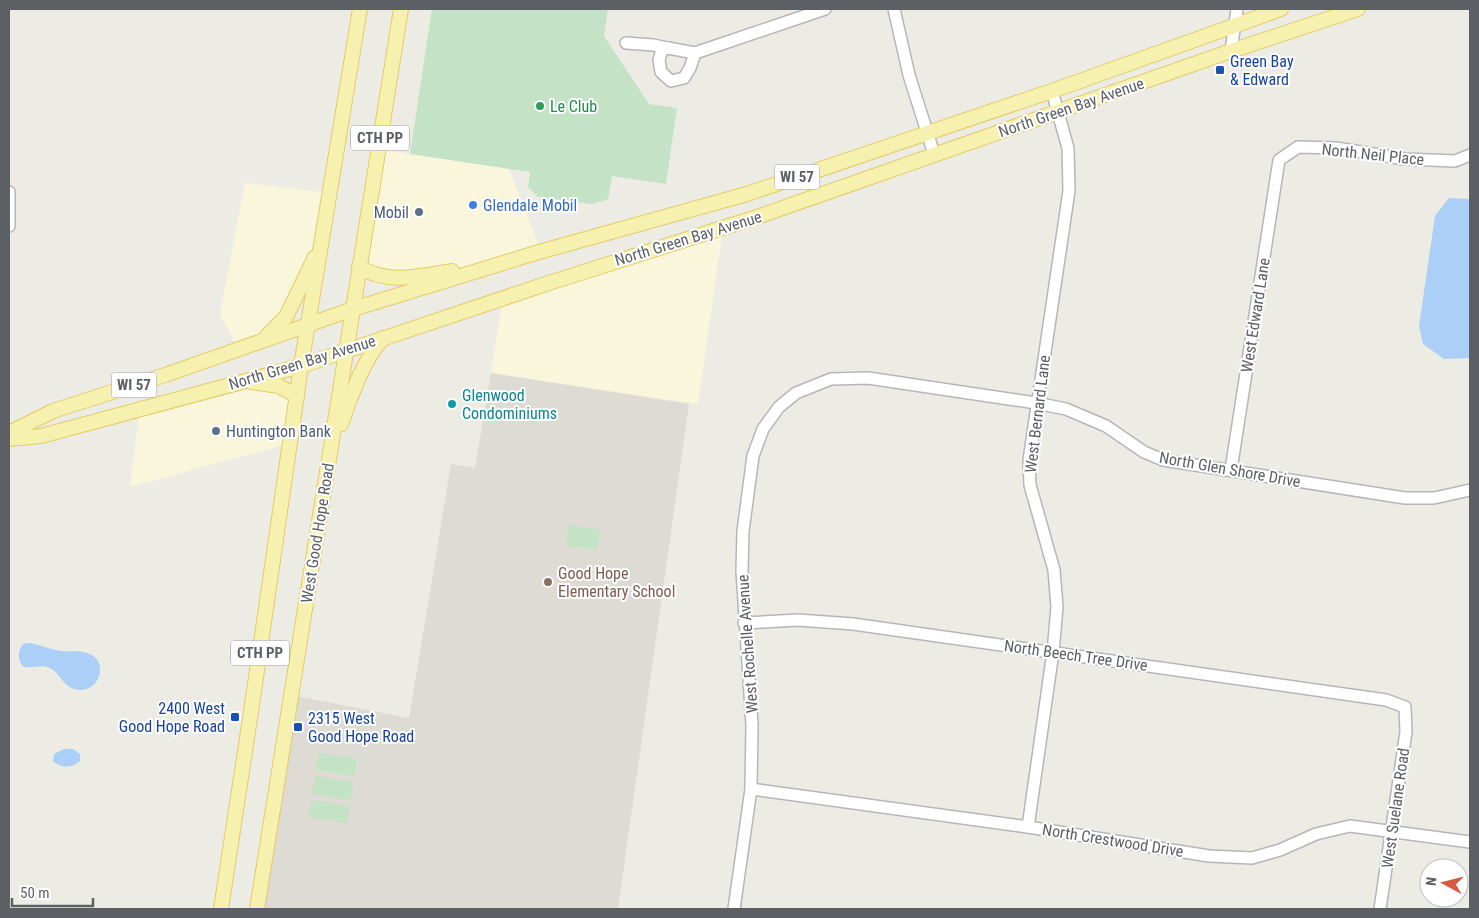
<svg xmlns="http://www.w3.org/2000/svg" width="1479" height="918" viewBox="0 0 1479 918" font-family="'Roboto Condensed',sans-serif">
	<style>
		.commercial { fill: #faf6dc }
		.education { fill: #dddbd3 }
		.green { fill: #c3e2c6 }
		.water { fill: #abcff6 }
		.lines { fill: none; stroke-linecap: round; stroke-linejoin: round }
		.minor-casing { stroke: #b5b6ba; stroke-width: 14 }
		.major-casing { stroke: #e3cb67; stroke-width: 16 }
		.minor { stroke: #fff; stroke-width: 11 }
		.major { stroke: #f7f1b0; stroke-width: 14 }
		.transit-dot { fill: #1a4fb4; stroke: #fff; stroke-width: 2 }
		.leisure-dot { fill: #2e9e5b; stroke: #fff; stroke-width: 2 }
		.shop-dot { fill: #3f7fe0; stroke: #fff; stroke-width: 2 }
		.service-dot { fill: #5c6f8a; stroke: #fff; stroke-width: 2 }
		.culture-dot { fill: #0f9aa8; stroke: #fff; stroke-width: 2 }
		.education-dot { fill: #8d6e63; stroke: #fff; stroke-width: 2 }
		.labels { text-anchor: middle; stroke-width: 4; stroke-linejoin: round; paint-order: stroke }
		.shield { fill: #fff; stroke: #8d8f92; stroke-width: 1 }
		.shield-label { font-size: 15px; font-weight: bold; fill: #5c5f63 }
		.transit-label { font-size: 16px; fill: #164399; stroke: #fff; text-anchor: start }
		.leisure-label { font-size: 16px; fill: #27864d; stroke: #fff; text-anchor: start }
		.street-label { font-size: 16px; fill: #5c5f63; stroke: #fff }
		.shop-label { font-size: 16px; fill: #366cbe; stroke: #fff; text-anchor: start }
		.service-label { font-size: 16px; fill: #4e5e75; stroke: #fff; text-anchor: end }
		.culture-label { font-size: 16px; fill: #0d838f; stroke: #fff; text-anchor: start }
		.education-label { font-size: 16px; fill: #785e54; stroke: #fff; text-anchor: start }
	</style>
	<rect width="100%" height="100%" fill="#edece4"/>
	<!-- commercial -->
	<g class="commercial">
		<polygon points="378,149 509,169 541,251 507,261 418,276 359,267"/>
		<polygon points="245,183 330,193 321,243 281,324 239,349 220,315"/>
		<polygon points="723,227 698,404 491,373 503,298"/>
		<polygon points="241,382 289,391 290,443 130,487 140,408"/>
	</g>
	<!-- education -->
	<polygon class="education" points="491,373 689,404 618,909 257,909 291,695 409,718 451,464 475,468"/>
	<!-- green -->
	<g class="green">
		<polygon points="432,9 608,9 604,36 649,104 677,108 666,184 612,176 608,199 592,204 538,197 528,187 530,172 410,154"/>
		<polygon points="569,525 600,530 597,550 566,545"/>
		<polygon points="319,753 357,759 354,776 316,770"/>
		<polygon points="315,776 353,782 351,800 312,794"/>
		<polygon points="311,800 350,806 347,823 308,817"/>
	</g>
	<!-- water -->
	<g class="water">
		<polygon points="1449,198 1470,199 1470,358 1444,359 1423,344 1419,326 1435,216"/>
		<path d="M 30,643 C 40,645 50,649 60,651 C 70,652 80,650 90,654 C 108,662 100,689 82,690 C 61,690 62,671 47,667 C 41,665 32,668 24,667 C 17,661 17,651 23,644 Z"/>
		<path d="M 64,749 L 73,749 L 80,754 L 80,761 C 72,768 61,769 53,761 L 54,754 Z"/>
	</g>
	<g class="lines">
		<defs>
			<g id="minor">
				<polyline points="894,9 909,75 934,154"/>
				<polyline points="626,43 653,45 668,48"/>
				<polyline points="1231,51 1237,9"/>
				<polyline points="695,53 690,68 684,78 671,81 661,72 659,60 662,50 668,48 695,53 825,9"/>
				<polyline points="9,192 9,226"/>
				<polyline points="1231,470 1279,160 1298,147 1336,148 1405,159 1455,161 1470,155"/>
				<polyline points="744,623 798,620 853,624 1386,700 1405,707 1406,732 1380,909"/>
				<polyline points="751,789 1028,827 1209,856 1252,858 1280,850 1316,834 1350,826 1470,842"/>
				<polyline points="1028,827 1053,652 1057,607 1054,570 1030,485 1029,460 1069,191 1068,148 1052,91"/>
				<polyline points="734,909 751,789 752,725 742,571 743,531 753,456 763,429 779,407 796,393 831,379 868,378 1036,403 1066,409 1106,426 1144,452 1163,460 1405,498 1434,498 1470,490"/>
			</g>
			<g id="major">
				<path d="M 359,267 C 389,285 420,276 452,271"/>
				<polyline points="267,336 286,317 315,257"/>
				<polyline points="251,382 279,386 297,396"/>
				<path d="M 341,424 C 352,394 362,362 383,338"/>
				<polyline points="9,433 53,411 168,374 353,309 539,252 747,194 1052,91 1281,9"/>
				<polyline points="9,439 41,436 301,366 552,282 754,218 1231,51 1358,9"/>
				<polyline points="221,909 252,705 301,366 360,9"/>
				<polyline points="257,909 401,9"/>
			</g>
		</defs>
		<!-- minor casing -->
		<use href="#minor" class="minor-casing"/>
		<!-- major casing -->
		<use href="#major" class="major-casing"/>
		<!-- minor -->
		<use href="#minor" class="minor"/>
		<!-- major -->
		<use href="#major" class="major"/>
	</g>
	<!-- markers -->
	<g class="transit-dot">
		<rect x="1215" y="65" width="10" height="10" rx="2.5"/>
		<rect x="230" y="712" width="10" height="10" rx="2.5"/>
		<rect x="293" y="722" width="10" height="10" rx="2.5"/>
	</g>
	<circle class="leisure-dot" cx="540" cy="106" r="5"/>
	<circle class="shop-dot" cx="473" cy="205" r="5"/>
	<g class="service-dot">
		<circle cx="419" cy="212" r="5"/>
		<circle cx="216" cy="431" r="5"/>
	</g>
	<circle class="culture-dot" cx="452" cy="404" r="5"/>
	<circle class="education-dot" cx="548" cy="582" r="5"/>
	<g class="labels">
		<!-- shield labels -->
		<g class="shield">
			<rect x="351" y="125.5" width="58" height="25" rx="4"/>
			<rect x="774.5" y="164.5" width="45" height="25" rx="4"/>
			<rect x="111.5" y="372.5" width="45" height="25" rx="4"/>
			<rect x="231" y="640.5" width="58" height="25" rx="4"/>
		</g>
		<g class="shield-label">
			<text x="380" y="143">CTH PP</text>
			<text x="797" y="182">WI 57</text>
			<text x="134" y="390">WI 57</text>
			<text x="260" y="658">CTH PP</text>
		</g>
		<!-- transit labels -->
		<g class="transit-label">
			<text x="1230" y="67">Green Bay<tspan x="1230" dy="18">&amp; Edward</tspan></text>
			<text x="225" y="714" text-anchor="end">2400 West<tspan x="225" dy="18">Good Hope Road</tspan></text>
			<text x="308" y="724">2315 West<tspan x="308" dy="18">Good Hope Road</tspan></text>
		</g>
		<!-- leisure labels -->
		<g class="leisure-label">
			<text x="550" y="112">Le Club</text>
		</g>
		<!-- street labels -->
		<g class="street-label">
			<text transform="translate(1071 107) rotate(-19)" y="6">North Green Bay Avenue</text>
			<text transform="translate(1373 154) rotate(6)" y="6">North Neil Place</text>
			<text transform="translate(688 238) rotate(-17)" y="6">North Green Bay Avenue</text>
			<text transform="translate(1255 315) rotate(-81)" y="6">West Edward Lane</text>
			<text transform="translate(302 362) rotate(-17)" y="6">North Green Bay Avenue</text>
			<text transform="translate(1037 414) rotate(-83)" y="6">West Bernard Lane</text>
			<text transform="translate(1230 469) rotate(10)" y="6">North Glen Shore Drive</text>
			<text transform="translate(317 533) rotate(-81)" y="6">West Good Hope Road</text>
			<text transform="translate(747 644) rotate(-94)" y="6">West Rochelle Avenue</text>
			<text transform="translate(1076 655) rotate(8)" y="6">North Beech Tree Drive</text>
			<text transform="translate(1395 808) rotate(-82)" y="6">West Suelane Road</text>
			<text transform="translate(1113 840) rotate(9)" y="6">North Crestwood Drive</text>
		</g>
		<!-- shop labels -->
		<g class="shop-label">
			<text x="483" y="211">Glendale Mobil</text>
		</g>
		<!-- service labels -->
		<g class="service-label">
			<text x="409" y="218">Mobil</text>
			<text x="226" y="437" text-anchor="start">Huntington Bank</text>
		</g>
		<!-- culture labels -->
		<g class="culture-label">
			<text x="462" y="401">Glenwood<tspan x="462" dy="18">Condominiums</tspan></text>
		</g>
		<!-- education labels -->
		<g class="education-label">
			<text x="558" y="579">Good Hope<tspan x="558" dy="18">Elementary School</tspan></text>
		</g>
	</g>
	<!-- border -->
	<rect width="1479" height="918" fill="none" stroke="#5c5f63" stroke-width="20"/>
	<!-- north arrow -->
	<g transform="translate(1444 883) rotate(277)"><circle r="24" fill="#ffffff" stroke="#bebfc1"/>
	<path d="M0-4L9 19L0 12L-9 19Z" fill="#d85940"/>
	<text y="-8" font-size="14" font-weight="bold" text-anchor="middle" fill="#5c5f63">N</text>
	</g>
	<!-- scale -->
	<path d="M12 898v8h81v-8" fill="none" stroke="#5c5f63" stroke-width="2.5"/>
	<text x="20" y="898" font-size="15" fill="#5c5f63" stroke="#ffffff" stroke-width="4" paint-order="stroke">50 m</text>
</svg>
